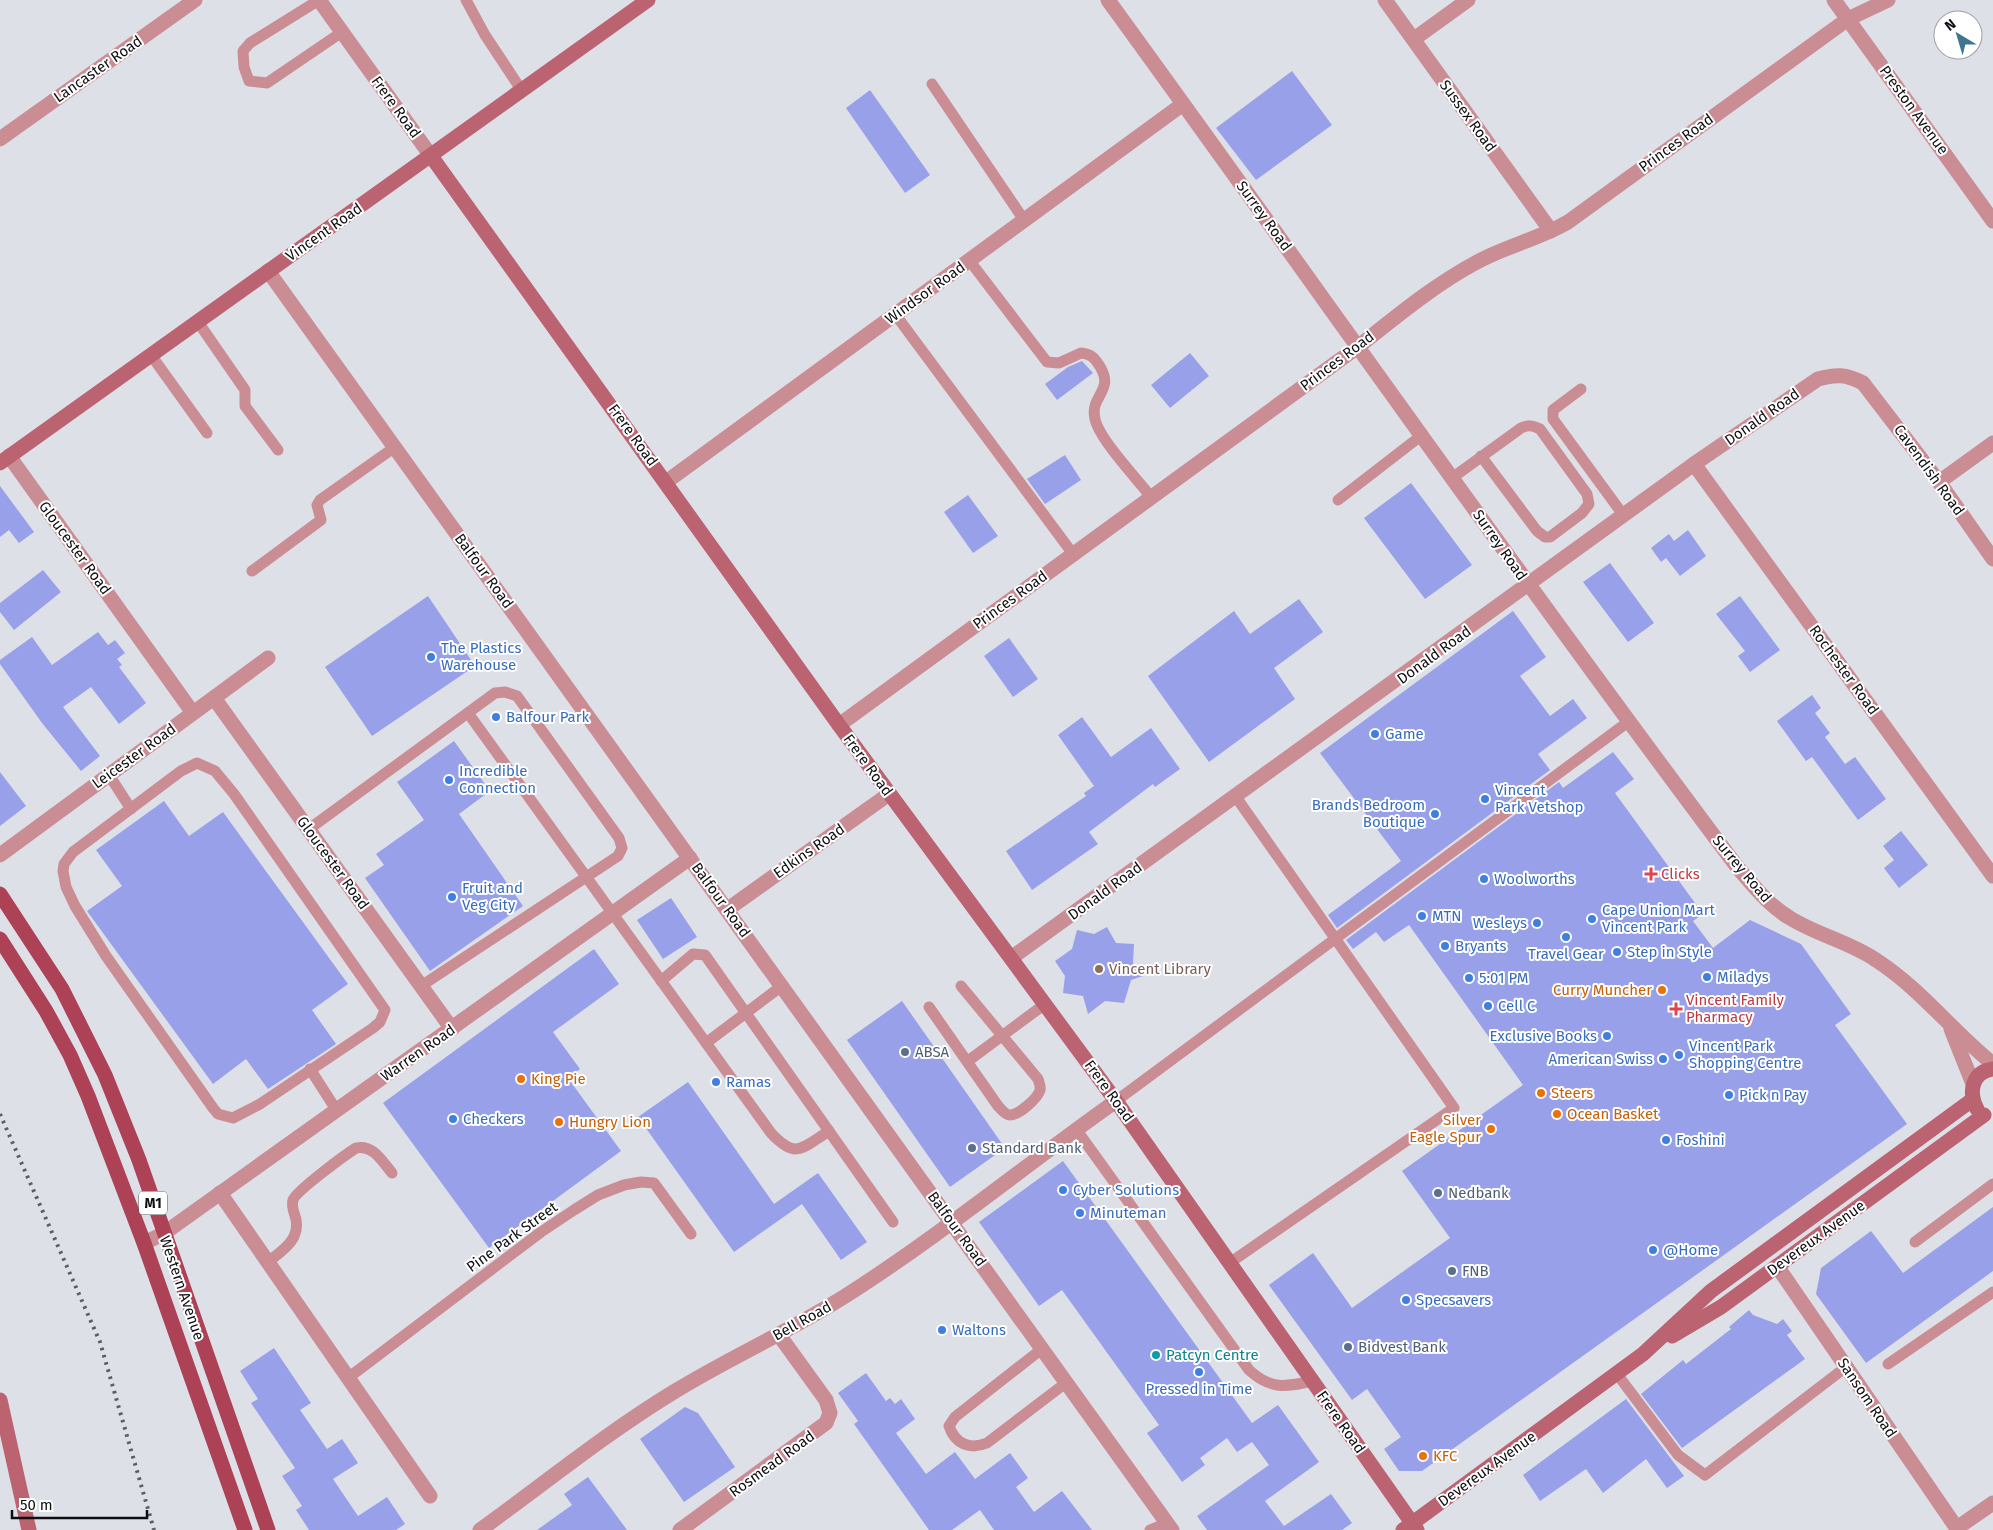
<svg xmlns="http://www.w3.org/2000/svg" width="1993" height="1530" viewBox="0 0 1993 1530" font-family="'Fira Sans',sans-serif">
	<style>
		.building { fill: #98a0e9 }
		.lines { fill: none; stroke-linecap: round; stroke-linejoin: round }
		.lane { stroke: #cb8d94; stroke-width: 11 }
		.street { stroke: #cb8d94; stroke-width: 15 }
		.secondary { stroke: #bb6370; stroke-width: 15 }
		.primary { stroke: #ad4156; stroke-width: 15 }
		.rail { stroke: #5c5d62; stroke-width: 4; stroke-dasharray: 2.5 5; stroke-linecap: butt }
		.shop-dot { fill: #3f7fe0; stroke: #fff; stroke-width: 2 }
		.health-dot { fill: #e0444e; stroke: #fff; stroke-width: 2 }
		.education-dot { fill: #8d6e63; stroke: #fff; stroke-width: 2 }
		.food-dot { fill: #e8710a; stroke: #fff; stroke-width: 2 }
		.service-dot { fill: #5c6f8a; stroke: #fff; stroke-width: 2 }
		.culture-dot { fill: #0f9aa8; stroke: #fff; stroke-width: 2 }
		.labels { text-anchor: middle; stroke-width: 4; stroke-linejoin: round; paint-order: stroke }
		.shield { fill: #fff; stroke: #565759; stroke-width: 1 }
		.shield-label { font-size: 14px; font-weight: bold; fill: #0e0f12 }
		.street-label { font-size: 15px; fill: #0e0f12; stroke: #fff }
		.shop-label { font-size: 15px; fill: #366cbe; stroke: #fff; text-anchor: start }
		.health-label { font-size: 15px; fill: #be3a42; stroke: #fff; text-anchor: start }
		.education-label { font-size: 15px; fill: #785e54; stroke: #fff; text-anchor: start }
		.food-label { font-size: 15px; fill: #c56008; stroke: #fff; text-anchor: start }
		.service-label { font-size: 15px; fill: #4e5e75; stroke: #fff; text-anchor: start }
		.culture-label { font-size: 15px; fill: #0d838f; stroke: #fff; text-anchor: start }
	</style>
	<rect width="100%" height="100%" fill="#dee0e8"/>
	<!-- building -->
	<g class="building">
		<polygon points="1292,71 1332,125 1256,180 1216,128"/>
		<polygon points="870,90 930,175 905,193 846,108"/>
		<polygon points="1190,353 1209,376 1170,408 1151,385"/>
		<polygon points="1082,361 1093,373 1057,400 1045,384 1068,367"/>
		<polygon points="1065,455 1081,480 1045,504 1027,479"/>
		<polygon points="1411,483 1472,565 1425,599 1364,518"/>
		<polygon points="0,486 34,532 19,543 9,530 0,537"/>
		<polygon points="968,495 998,536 973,553 944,512"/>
		<polygon points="1688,530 1706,556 1680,576 1666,558 1661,562 1651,548 1669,534 1674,541"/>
		<polygon points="1610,563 1654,623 1628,642 1583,582"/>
		<polygon points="43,570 61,592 14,630 0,612 0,603"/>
		<polygon points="428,596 475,666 372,736 325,667"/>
		<polygon points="1740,596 1780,650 1750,672 1738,656 1745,651 1716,614"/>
		<polygon points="1299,599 1323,632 1274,668 1295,699 1209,762 1148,676 1234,611 1250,634"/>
		<polygon points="1513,611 1546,657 1520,676 1550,716 1573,699 1587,718 1538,754 1550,770 1337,928 1328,915 1401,861 1320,753"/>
		<polygon points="98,632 108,645 115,640 125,653 117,659 122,665 119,667 146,703 119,724 91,687 63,707 100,756 81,771 42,723 0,664 0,660 32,637 52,665"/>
		<polygon points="1009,638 1038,679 1013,697 984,656"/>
		<polygon points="1812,695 1821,708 1815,713 1830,733 1825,737 1845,764 1855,757 1886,799 1858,820 1812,757 1806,761 1777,721"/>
		<polygon points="1082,717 1111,757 1151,728 1180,769 1155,787 1153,784 1089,832 1098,844 1032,890 1006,851 1086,796 1084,793 1094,786 1058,735"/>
		<polygon points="454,741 490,791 459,814 523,906 430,971 365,878 384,865 376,854 424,820 397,782"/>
		<polygon points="1613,752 1634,779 1615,793 1703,914 1693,921 1713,948 1750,920 1801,944 1851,1014 1835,1025 1907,1124 1422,1471 1399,1471 1384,1449 1401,1437 1367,1389 1352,1400 1269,1285 1313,1253 1352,1308 1450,1238 1402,1171 1523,1085 1409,925 1384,942 1376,932 1353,949 1346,940 1559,782 1563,788"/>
		<polygon points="0,772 26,806 0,826"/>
		<polygon points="164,801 189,836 223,812 348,984 312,1010 336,1044 268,1089 246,1059 213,1084 87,911 122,886 96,850"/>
		<polygon points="1901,831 1928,865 1899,888 1884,868 1894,860 1883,846"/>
		<polygon points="671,898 697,937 663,959 637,920"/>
		<polygon points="1107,927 1116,943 1134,944 1133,963 1143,976 1131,980 1124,1003 1105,1001 1088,1014 1083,996 1063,993 1065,976 1055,961 1072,949 1077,930 1094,934"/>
		<polygon points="594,949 619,984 553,1032 580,1069 568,1078 621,1151 489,1248 383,1103"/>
		<polygon points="902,1001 1005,1148 950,1187 847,1040"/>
		<polygon points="688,1082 774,1204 818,1173 867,1242 841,1260 802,1204 734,1252 638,1117"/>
		<polygon points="1063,1161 1252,1423 1278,1405 1319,1462 1265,1501 1284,1526 1331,1494 1352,1523 1342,1530 1207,1530 1197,1516 1269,1465 1252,1442 1237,1452 1227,1438 1200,1458 1205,1465 1182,1482 1147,1433 1159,1425 1062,1290 1039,1306 979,1222"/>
		<polygon points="1993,1207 1993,1271 1866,1363 1816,1294 1821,1268 1871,1231 1903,1273"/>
		<polygon points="1749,1310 1753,1315 1777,1324 1783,1319 1792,1331 1787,1335 1805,1359 1682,1448 1641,1394 1683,1360 1686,1364 1731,1329 1729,1327"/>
		<polygon points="274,1348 311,1403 300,1410 327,1449 342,1439 358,1463 333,1479 358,1516 387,1497 405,1524 396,1530 309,1530 296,1510 302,1506 282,1476 295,1468 251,1403 258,1399 240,1371"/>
		<polygon points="866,1373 886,1401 890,1398 895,1404 901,1399 915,1419 896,1433 926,1474 955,1452 975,1479 1010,1453 1028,1478 1016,1487 1034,1512 1062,1491 1092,1530 994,1530 980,1510 952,1530 929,1530 854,1424 858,1421 838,1393"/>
		<polygon points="1626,1399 1684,1476 1667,1488 1646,1459 1603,1493 1586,1469 1540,1501 1523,1475"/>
		<polygon points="685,1407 698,1413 735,1467 684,1502 640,1439"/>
		<polygon points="588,1477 627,1530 537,1530 572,1505 564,1494"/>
	</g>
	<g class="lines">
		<!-- lane -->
		<g class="lane">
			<polyline points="319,0 250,43 243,51 244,67 249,81 267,83 342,32"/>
			<polyline points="466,0 485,35 522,91"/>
			<polyline points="932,84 1024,220"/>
			<path d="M 969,260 L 1047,362 L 1059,363 L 1081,353 C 1089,354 1093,356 1097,362 C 1118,391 1089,394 1095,419 C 1099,439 1138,480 1151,497"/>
			<polyline points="895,314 1073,554"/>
			<polyline points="198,322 245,390 245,406 278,450"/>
			<polyline points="151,355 207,433"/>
			<polyline points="1581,389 1553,410 1553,419 1624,516"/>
			<path d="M 1452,478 L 1521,428 C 1528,425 1532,425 1540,429 L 1587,494 L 1589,504 L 1582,513 L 1550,537 L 1545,537 L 1537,531 L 1481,456"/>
			<polyline points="1338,500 1422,435"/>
			<polyline points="252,571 321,520 317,505 320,500 395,447"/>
			<path d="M 468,713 L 771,1133 C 796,1160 802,1148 829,1131"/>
			<polygon points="197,763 215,771 234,794 385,1010 380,1022 373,1028 260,1104 233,1118 218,1114 213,1108 106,956 75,906 66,887 63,871 64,864 73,852 181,771"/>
			<polyline points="109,775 131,809"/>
			<polyline points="309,829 495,693 505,692 517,696 619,838 622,848 618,856 421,986"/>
			<polyline points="661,981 693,954 705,955 893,1222"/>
			<path d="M 929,1007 L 998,1106 C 1001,1109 1005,1115 1010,1115 C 1019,1115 1038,1098 1040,1090 C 1041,1086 1039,1083 1038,1079 L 961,986"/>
			<polyline points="706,1043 783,985"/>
			<polyline points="968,1061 1045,1004"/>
			<polyline points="310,1069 337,1111"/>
			<polyline points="1116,1101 1628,722"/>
			<path d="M 1076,1129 L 1249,1370 C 1271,1390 1285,1387 1313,1381"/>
			<polyline points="1915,1242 1993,1184"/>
			<path d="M 268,1262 C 283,1250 300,1240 296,1219 C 294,1213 291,1206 293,1200 C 296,1191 345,1155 356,1148 C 373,1144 382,1161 392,1173"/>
			<polyline points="1231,1262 1454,1108 1236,797"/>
			<path d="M 1043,1348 L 955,1417 L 949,1426 C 955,1444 970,1450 987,1443 L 1067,1382"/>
			<polyline points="1888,1364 1993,1292"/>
			<polyline points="1617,1374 1678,1455 1705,1475 1846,1367"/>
			<polyline points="348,1378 541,1232 574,1210 598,1195 624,1185 641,1182 654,1183 691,1234"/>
			<polyline points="1150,1530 1167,1523"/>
		</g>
		<!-- street -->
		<g class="street">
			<polyline points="319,0 431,156"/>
			<path d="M 1108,0 C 1318,289 1523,582 1738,868 C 1754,886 1769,906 1790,918 C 1817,935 1850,942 1876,960 C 1921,989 1952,1031 1993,1064"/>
			<polyline points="1385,0 1551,231"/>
			<polyline points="1834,0 1993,221"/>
			<polyline points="1414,39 1468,0"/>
			<polyline points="0,139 195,0"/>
			<polyline points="268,271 1172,1530"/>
			<polyline points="9,456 193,713"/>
			<polyline points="1694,464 1993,876"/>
			<polyline points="666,482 1183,104"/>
			<polyline points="1939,482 1993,443"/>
			<polyline points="214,698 452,1029"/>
			<path d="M 839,725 L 1359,346 C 1397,316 1434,285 1477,262 C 1506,246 1539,239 1568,222 L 1848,19 L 1888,0"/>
			<polyline points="0,855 268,658"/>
			<polyline points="728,909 889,794"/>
			<path d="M 1011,958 L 1694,464 L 1818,379 C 1836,374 1846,374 1863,383 L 1939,482 L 1993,559"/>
			<polyline points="1951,1029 1973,1084"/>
			<polyline points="220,1193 430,1496"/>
			<polyline points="144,1243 163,1234 690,858"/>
			<polyline points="1777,1266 1958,1530"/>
			<polyline points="1957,1528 1993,1503"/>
			<path d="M 480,1530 C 544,1484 605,1434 672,1393 C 730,1357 793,1330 850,1293 C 942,1234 1027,1164 1116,1101"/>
			<polyline points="680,1530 826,1423 830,1413 826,1400 779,1335"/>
		</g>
		<!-- secondary -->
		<g class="secondary">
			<polyline points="431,156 839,725 1116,1101 1417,1530"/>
			<polyline points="0,463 648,0"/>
			<path d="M 1977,1109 C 1968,1092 1972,1072 1993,1069"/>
			<polyline points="1672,1336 1721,1307 1984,1115"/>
			<polyline points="0,1400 29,1530"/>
			<polyline points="1403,1530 1643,1354 1711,1291 1972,1100"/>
		</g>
		<!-- primary -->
		<g class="primary">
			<polyline points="0,894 62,989 105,1075 139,1160 268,1530"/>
			<polyline points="0,939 46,1011 70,1055 88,1096 144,1243 245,1530"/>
		</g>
		<!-- rail -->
		<polyline class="rail" points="0,1114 100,1342 154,1530"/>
	</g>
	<!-- markers -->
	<g class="shop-dot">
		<circle cx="431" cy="657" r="5"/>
		<circle cx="496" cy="717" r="5"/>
		<circle cx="1375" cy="734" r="5"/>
		<circle cx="449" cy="780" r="5"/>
		<circle cx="1485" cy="799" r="5"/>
		<circle cx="1435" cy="814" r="5"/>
		<circle cx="1484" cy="879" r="5"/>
		<circle cx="452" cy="897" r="5"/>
		<circle cx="1422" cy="916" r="5"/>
		<circle cx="1592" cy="919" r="5"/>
		<circle cx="1537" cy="923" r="5"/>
		<circle cx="1566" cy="937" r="5"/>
		<circle cx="1445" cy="946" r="5"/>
		<circle cx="1617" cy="952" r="5"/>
		<circle cx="1707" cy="977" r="5"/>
		<circle cx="1469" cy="978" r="5"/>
		<circle cx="1488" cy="1006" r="5"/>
		<circle cx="1607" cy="1036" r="5"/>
		<circle cx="1679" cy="1055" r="5"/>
		<circle cx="1663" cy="1059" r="5"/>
		<circle cx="716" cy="1082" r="5"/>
		<circle cx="1729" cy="1095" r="5"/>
		<circle cx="453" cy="1119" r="5"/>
		<circle cx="1666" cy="1140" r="5"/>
		<circle cx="1063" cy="1190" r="5"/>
		<circle cx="1080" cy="1213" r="5"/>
		<circle cx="1653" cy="1250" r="5"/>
		<circle cx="1406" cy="1300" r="5"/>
		<circle cx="942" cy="1330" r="5"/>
		<circle cx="1199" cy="1372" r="5"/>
	</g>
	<g class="health-dot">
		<path d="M1648.5 866.5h5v5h5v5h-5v5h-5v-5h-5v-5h5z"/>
		<path d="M1673.5 1001.5h5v5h5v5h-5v5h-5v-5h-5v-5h5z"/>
	</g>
	<circle class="education-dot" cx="1099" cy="969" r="5"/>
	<g class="food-dot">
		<circle cx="1662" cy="990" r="5"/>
		<circle cx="521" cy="1079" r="5"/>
		<circle cx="1541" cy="1093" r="5"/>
		<circle cx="1557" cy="1114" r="5"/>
		<circle cx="559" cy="1122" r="5"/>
		<circle cx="1491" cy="1129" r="5"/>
		<circle cx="1423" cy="1456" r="5"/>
	</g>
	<g class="service-dot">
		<circle cx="905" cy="1052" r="5"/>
		<circle cx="972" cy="1148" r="5"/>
		<circle cx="1438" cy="1193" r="5"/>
		<circle cx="1452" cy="1271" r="5"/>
		<circle cx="1348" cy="1347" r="5"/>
	</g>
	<circle class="culture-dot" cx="1156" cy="1355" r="5"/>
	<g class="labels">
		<!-- shield labels -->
		<rect class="shield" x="139" y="1191.5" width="28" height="23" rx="4"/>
		<g class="shield-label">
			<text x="153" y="1208">M1</text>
		</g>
		<!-- street labels -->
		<g class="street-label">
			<text transform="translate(98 69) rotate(-35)" y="5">Lancaster Road</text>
			<text transform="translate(396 107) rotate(54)" y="5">Frere Road</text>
			<text transform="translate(1914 110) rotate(54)" y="5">Preston Avenue</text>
			<text transform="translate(1468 116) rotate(54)" y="5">Sussex Road</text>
			<text transform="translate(1676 143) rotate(-36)" y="5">Princes Road</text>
			<text transform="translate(1264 216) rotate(54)" y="5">Surrey Road</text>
			<text transform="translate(324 232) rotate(-35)" y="5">Vincent Road</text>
			<text transform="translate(925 293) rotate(-36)" y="5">Windsor Road</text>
			<text transform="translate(1337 361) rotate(-37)" y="5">Princes Road</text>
			<text transform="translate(1762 417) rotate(-35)" y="5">Donald Road</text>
			<text transform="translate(633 435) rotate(54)" y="5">Frere Road</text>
			<text transform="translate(1929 470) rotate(54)" y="5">Cavendish Road</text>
			<text transform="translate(1500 545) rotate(55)" y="5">Surrey Road</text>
			<text transform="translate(75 548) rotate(54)" y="5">Gloucester Road</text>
			<text transform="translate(484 571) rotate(54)" y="5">Balfour Road</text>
			<text transform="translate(1010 600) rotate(-36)" y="5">Princes Road</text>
			<text transform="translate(1434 655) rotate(-36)" y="5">Donald Road</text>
			<text transform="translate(1844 670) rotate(54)" y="5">Rochester Road</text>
			<text transform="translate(134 756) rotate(-36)" y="5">Leicester Road</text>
			<text transform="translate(868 765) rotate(54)" y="5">Frere Road</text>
			<text transform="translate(809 851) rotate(-35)" y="5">Edkins Road</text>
			<text transform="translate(333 863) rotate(54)" y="5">Gloucester Road</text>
			<text transform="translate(1742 869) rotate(50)" y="5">Surrey Road</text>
			<text transform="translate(1105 891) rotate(-36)" y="5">Donald Road</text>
			<text transform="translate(721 900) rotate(54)" y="5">Balfour Road</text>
			<text transform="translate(418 1053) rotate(-35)" y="5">Warren Road</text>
			<text transform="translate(1109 1091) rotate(54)" y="5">Frere Road</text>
			<text transform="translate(957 1229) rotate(54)" y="5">Balfour Road</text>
			<text transform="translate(512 1237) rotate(-36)" y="5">Pine Park Street</text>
			<text transform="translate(1816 1238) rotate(-36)" y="5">Devereux Avenue</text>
			<text transform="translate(182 1288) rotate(71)" y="5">Western Avenue</text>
			<text transform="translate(802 1321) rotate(-29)" y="5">Bell Road</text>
			<text transform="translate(1867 1398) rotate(56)" y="5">Sansom Road</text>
			<text transform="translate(1341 1422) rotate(55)" y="5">Frere Road</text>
			<text transform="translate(772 1464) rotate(-36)" y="5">Rosmead Road</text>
			<text transform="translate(1487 1469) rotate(-36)" y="5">Devereux Avenue</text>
		</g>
		<!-- shop labels -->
		<g class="shop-label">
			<text x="441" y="653">The Plastics<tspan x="441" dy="17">Warehouse</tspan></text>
			<text x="506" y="722">Balfour Park</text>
			<text x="1385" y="739">Game</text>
			<text x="459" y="776">Incredible<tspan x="459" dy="17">Connection</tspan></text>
			<text x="1495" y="795">Vincent<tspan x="1495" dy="17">Park Vetshop</tspan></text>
			<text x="1425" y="810" text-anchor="end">Brands Bedroom<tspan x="1425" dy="17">Boutique</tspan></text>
			<text x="1494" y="884">Woolworths</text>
			<text x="462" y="893">Fruit and<tspan x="462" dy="17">Veg City</tspan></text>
			<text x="1602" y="915">Cape Union Mart<tspan x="1602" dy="17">Vincent Park</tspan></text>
			<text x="1432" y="921">MTN</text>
			<text x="1527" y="928" text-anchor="end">Wesleys</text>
			<text x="1455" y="951">Bryants</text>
			<text x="1627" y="957">Step in Style</text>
			<text x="1566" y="959" text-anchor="middle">Travel Gear</text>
			<text x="1717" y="982">Miladys</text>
			<text x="1479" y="983">5:01 PM</text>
			<text x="1498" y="1011">Cell C</text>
			<text x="1597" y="1041" text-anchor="end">Exclusive Books</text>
			<text x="1689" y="1051">Vincent Park<tspan x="1689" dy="17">Shopping Centre</tspan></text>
			<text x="1653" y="1064" text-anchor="end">American Swiss</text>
			<text x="726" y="1087">Ramas</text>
			<text x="1739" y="1100">Pick n Pay</text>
			<text x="463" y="1124">Checkers</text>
			<text x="1676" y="1145">Foshini</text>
			<text x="1073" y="1195">Cyber Solutions</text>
			<text x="1090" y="1218">Minuteman</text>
			<text x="1663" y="1255">@Home</text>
			<text x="1416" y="1305">Specsavers</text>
			<text x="952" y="1335">Waltons</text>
			<text x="1199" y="1394" text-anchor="middle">Pressed in Time</text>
		</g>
		<!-- health labels -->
		<g class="health-label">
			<text x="1661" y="879">Clicks</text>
			<text x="1686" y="1005">Vincent Family<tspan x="1686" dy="17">Pharmacy</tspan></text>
		</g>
		<!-- education labels -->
		<g class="education-label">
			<text x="1109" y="974">Vincent Library</text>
		</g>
		<!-- food labels -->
		<g class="food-label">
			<text x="1652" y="995" text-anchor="end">Curry Muncher</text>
			<text x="531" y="1084">King Pie</text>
			<text x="1551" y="1098">Steers</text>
			<text x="1567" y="1119">Ocean Basket</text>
			<text x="1481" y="1125" text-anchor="end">Silver<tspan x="1481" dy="17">Eagle Spur</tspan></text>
			<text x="569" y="1127">Hungry Lion</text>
			<text x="1433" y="1461">KFC</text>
		</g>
		<!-- service labels -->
		<g class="service-label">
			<text x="915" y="1057">ABSA</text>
			<text x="982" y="1153">Standard Bank</text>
			<text x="1448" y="1198">Nedbank</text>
			<text x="1462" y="1276">FNB</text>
			<text x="1358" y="1352">Bidvest Bank</text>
		</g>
		<!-- culture labels -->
		<g class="culture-label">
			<text x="1166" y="1360">Patcyn Centre</text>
		</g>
	</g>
	<!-- north arrow -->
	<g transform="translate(1958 35) rotate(322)"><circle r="24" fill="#ffffff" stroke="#9f9fa0"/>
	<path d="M0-4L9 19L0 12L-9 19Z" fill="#3d768f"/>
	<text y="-8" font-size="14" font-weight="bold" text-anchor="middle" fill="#0e0f12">N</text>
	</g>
	<!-- scale -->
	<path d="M12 1510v8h135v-8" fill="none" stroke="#0e0f12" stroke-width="2.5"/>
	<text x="20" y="1510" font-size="15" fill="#0e0f12" stroke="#ffffff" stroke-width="4" paint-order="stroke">50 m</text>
</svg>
